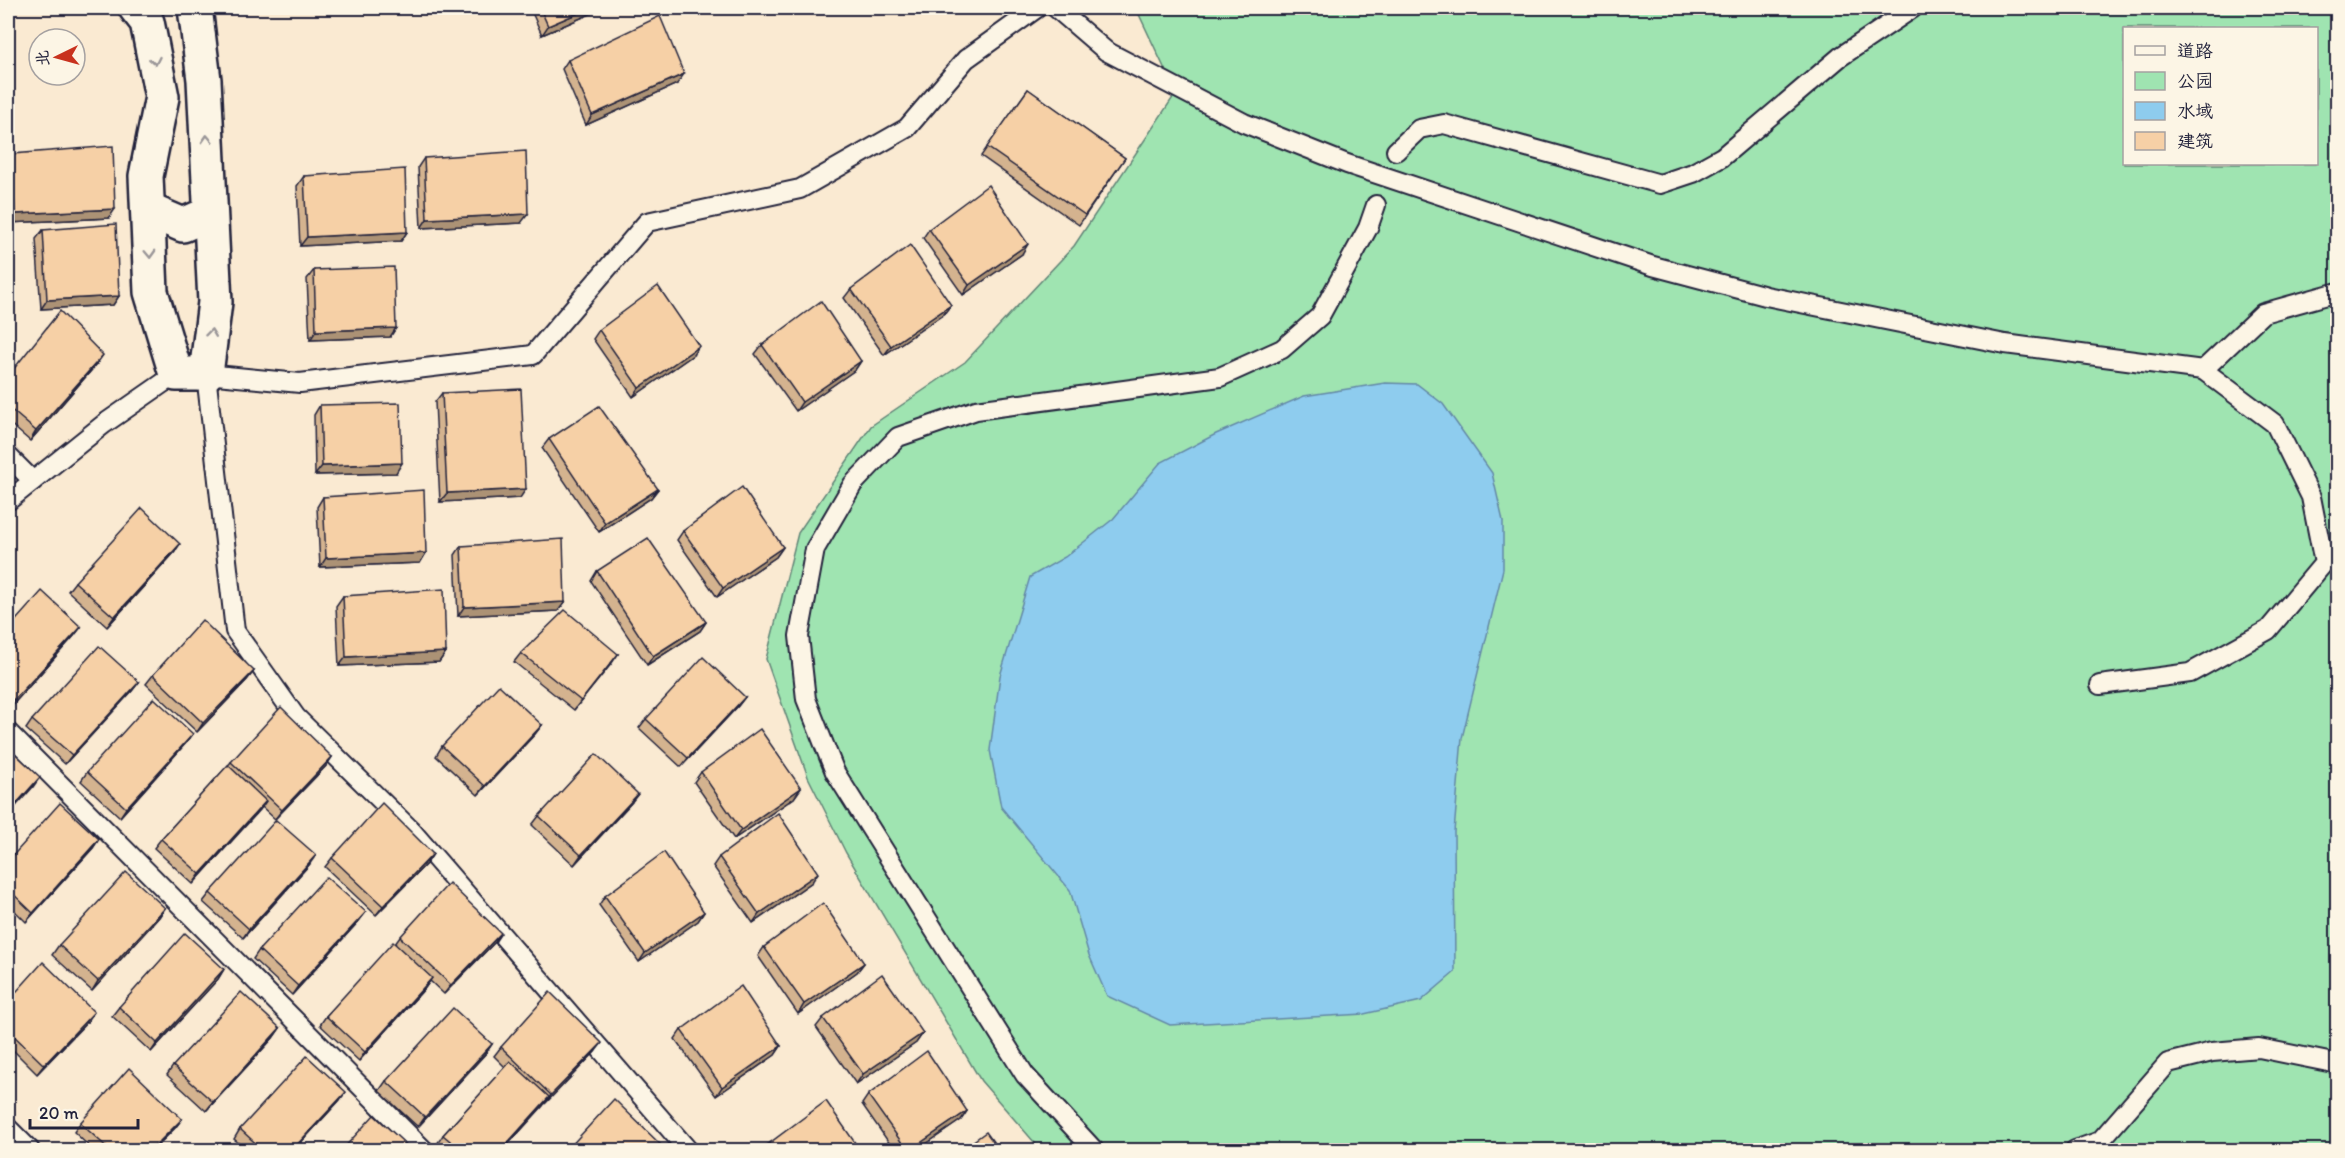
<svg xmlns="http://www.w3.org/2000/svg" width="2345" height="1158" viewBox="0 0 2345 1158" font-family="Itim,'LXGW WenKai TC',sans-serif">
	<style>
		.green { fill: #9fe4b1; stroke: #608376; stroke-width: 1.5; fill-rule: evenodd }
		.water { fill: #8eccee; stroke: #6388a6; stroke-width: 1.5 }
		.lines { fill: none; stroke-linecap: round; stroke-linejoin: round }
		.service-casing { stroke: #22223b; stroke-width: 22 }
		.minor-casing { stroke: #22223b; stroke-width: 38 }
		.service { stroke: #fcf5e5; stroke-width: 18 }
		.minor { stroke: #fcf5e5; stroke-width: 33 }
		.wall { fill: #d4b38f; stroke: #22223b; stroke-width: 1.5 }
		.shaded-wall { fill: #ac9274; stroke: #22223b; stroke-width: 1.5 }
		.building { fill: #f6d0a6; stroke: #22223b; stroke-width: 1.5 }
		.oneway { stroke: #9a9698 }
	</style>
	<rect width="100%" height="100%" fill="#faead2"/>
	<filter id="ink" filterUnits="userSpaceOnUse"><feTurbulence type="fractalNoise" baseFrequency=".0167" numOctaves="2"/><feDisplacementMap in="SourceGraphic" scale="12" xChannelSelector="R" yChannelSelector="G"/><feConvolveMatrix kernelMatrix="1 2 1 2 8 2 1 2 1" color-interpolation-filters="sRGB"/></filter>
	<g filter="url(#ink)">
		<!-- green -->
		<path class="green" d="M 1136,8 L 2337,8 L 2337,1150 L 1041,1150 L 981,1081 L 846,853 L 808,777 L 766,659 L 798,533 L 871,426 L 965,362 L 1074,246 L 1176,93 ZM 2124,28 L 2316,28 L 2316,164 L 2124,164 Z"/>
		<!-- water -->
		<polygon class="water" points="1385,383 1417,384 1443,404 1492,473 1503,521 1503,569 1462,738 1454,832 1455,972 1421,1001 1364,1014 1170,1025 1107,996 1089,955 1070,890 1001,807 990,750 1000,676 1030,577 1065,557 1113,519 1160,463 1216,434 1304,396"/>
		<g class="lines">
			<defs>
				<g id="service">
					<polyline points="1056,8 1106,51 1244,123 1347,164 1653,266 1766,296 2005,344 2203,370 2275,424 2311,497 2324,563 2268,630 2190,673 2100,685"/>
					<polyline points="1396,151 1419,129 1444,124 1660,184 1693,173 1722,157 1840,57 1913,8"/>
					<polyline points="2203,370 2263,313 2338,292"/>
					<polyline points="8,456 33,481"/>
					<polyline points="8,501 104,424 176,374"/>
					<polyline points="8,732 424,1150"/>
					<polyline points="8,1128 30,1150"/>
					<polyline points="688,1150 410,829 296,717 235,631 206,374 300,383 533,355 647,222 800,189 907,128 966,59 1037,8"/>
					<polyline points="1094,1150 1025,1075 835,772 806,699 799,636 815,549 853,484 898,437 976,410 1220,377 1282,349 1320,316 1368,228 1376,205"/>
					<polyline points="2075,1150 2100,1141 2168,1063 2212,1052 2259,1048 2338,1064"/>
				</g>
				<g id="minor">
					<polyline points="136,8 147,22 162,97 146,176 151,292 176,374 206,374 215,302 204,80 195,8"/>
					<polyline points="148,210 183,225 210,213"/>
				</g>
			</defs>
			<!-- service casing -->
			<use href="#service" class="service-casing"/>
			<!-- minor casing -->
			<use href="#minor" class="minor-casing"/>
			<!-- service -->
			<use href="#service" class="service"/>
			<!-- minor -->
			<use href="#minor" class="minor"/>
		</g>
		<!-- wall -->
		<g class="wall">
			<polygon points="530,8 604,8 542,35"/>
			<polygon points="568,60 677,84 586,125 562,69"/>
			<polygon points="1028,89 1125,158 1079,225 981,156"/>
			<polygon points="12,154 109,218 8,223 8,160"/>
			<polygon points="424,158 521,223 421,228 418,167"/>
			<polygon points="304,176 407,232 401,241 300,246 297,186"/>
			<polygon points="929,229 1022,254 963,295 923,238"/>
			<polygon points="43,230 119,296 113,305 41,309 36,239"/>
			<polygon points="314,270 396,328 390,337 310,340 307,279"/>
			<polygon points="851,289 944,314 884,355 844,298"/>
			<polygon points="599,330 693,355 633,397 593,339"/>
			<polygon points="762,345 861,361 855,370 796,411 755,354"/>
			<polygon points="96,365 30,441 8,422 8,376"/>
			<polygon points="442,393 520,498 440,502 435,402"/>
			<polygon points="320,405 396,473 315,475 314,415"/>
			<polygon points="549,439 658,489 651,498 599,532 542,448"/>
			<polygon points="323,497 426,553 420,563 320,567 317,507"/>
			<polygon points="683,531 783,547 776,557 717,597 677,540"/>
			<polygon points="461,546 565,602 558,611 458,616 455,555"/>
			<polygon points="174,553 107,627 68,591 75,582"/>
			<polygon points="597,571 706,622 700,631 647,665 591,581"/>
			<polygon points="343,596 446,652 439,662 339,666 336,606"/>
			<polygon points="81,627 74,636 8,710 8,629"/>
			<polygon points="521,653 618,654 574,710 514,662"/>
			<polygon points="254,671 247,680 197,732 146,684 153,675"/>
			<polygon points="139,682 132,691 65,764 26,729 32,720"/>
			<polygon points="745,697 738,706 681,767 639,728 646,719"/>
			<polygon points="542,725 535,734 478,795 436,756 442,746"/>
			<polygon points="193,734 186,743 120,817 81,781 87,772"/>
			<polygon points="332,757 326,766 275,819 262,807 193,884 154,848 161,839 231,762"/>
			<polygon points="701,772 801,788 794,798 734,839 694,782"/>
			<polygon points="631,803 574,865 532,825 539,816"/>
			<polygon points="99,839 93,848 26,922 8,904 8,861"/>
			<polygon points="433,854 427,863 376,915 325,867 332,858"/>
			<polygon points="719,857 812,882 753,923 713,866"/>
			<polygon points="309,865 243,938 203,902 210,893"/>
			<polygon points="605,896 704,912 698,921 639,962 599,905"/>
			<polygon points="165,908 159,917 92,991 52,955 59,945"/>
			<polygon points="366,912 359,921 292,995 253,959 259,950"/>
			<polygon points="400,937 495,942 444,994 430,981 425,988 359,1061 320,1025 326,1016 395,944"/>
			<polygon points="764,947 864,963 857,972 798,1014 758,956"/>
			<polygon points="224,969 218,979 151,1052 112,1016 119,1007"/>
			<polygon points="8,1001 88,1021 37,1074 8,1045"/>
			<polygon points="823,1018 923,1033 916,1043 856,1084 816,1027"/>
			<polygon points="280,1028 273,1038 206,1111 167,1075 173,1066"/>
			<polygon points="681,1030 781,1046 775,1055 716,1096 675,1039"/>
			<polygon points="492,1044 486,1053 418,1127 379,1091 386,1081"/>
			<polygon points="501,1047 595,1052 544,1104 503,1150 444,1150 437,1144 443,1135 505,1067 494,1056"/>
			<polygon points="868,1095 967,1111 961,1120 917,1150 894,1150 862,1104"/>
			<polygon points="339,1101 294,1150 247,1150 234,1139 240,1129"/>
			<polygon points="182,1119 175,1128 153,1150 93,1150 74,1132 80,1123"/>
			<polygon points="767,1145 860,1150 762,1150"/>
		</g>
		<!-- shaded-wall -->
		<g class="shaded-wall">
			<polygon points="590,8 604,8 542,35 548,26"/>
			<polygon points="684,74 677,84 586,125 592,115"/>
			<polygon points="115,209 109,218 8,223 15,214"/>
			<polygon points="528,214 521,223 421,228 427,219"/>
			<polygon points="407,232 401,241 300,246 307,237"/>
			<polygon points="1028,244 1022,254 963,295 969,285"/>
			<polygon points="119,296 113,305 41,309 47,300"/>
			<polygon points="951,305 944,314 884,355 891,346"/>
			<polygon points="396,328 390,337 310,340 316,331"/>
			<polygon points="699,346 693,355 633,397 639,388"/>
			<polygon points="103,355 96,365 30,441 36,431"/>
			<polygon points="861,361 855,370 796,411 802,402"/>
			<polygon points="402,463 396,473 315,475 322,466"/>
			<polygon points="526,489 520,498 440,502 447,493"/>
			<polygon points="658,489 651,498 599,532 605,523"/>
			<polygon points="180,544 174,553 107,627 114,617"/>
			<polygon points="783,547 776,557 717,597 723,588"/>
			<polygon points="426,553 420,563 320,567 326,558"/>
			<polygon points="565,602 558,611 458,616 464,607"/>
			<polygon points="706,622 700,631 647,665 653,656"/>
			<polygon points="81,627 74,636 8,710 14,700"/>
			<polygon points="446,652 439,662 339,666 346,657"/>
			<polygon points="618,654 612,663 574,710 581,701"/>
			<polygon points="254,671 247,680 197,732 203,723"/>
			<polygon points="139,682 132,691 65,764 72,755"/>
			<polygon points="745,697 738,706 681,767 688,758"/>
			<polygon points="542,725 535,734 478,795 485,786"/>
			<polygon points="193,734 186,743 120,817 126,808"/>
			<polygon points="332,757 326,766 275,819 282,810"/>
			<polygon points="40,777 33,787 8,815 8,813"/>
			<polygon points="801,788 794,798 734,839 741,830"/>
			<polygon points="638,794 631,803 574,865 581,855"/>
			<polygon points="266,801 260,810 193,884 200,874"/>
			<polygon points="99,839 93,848 26,922 33,913"/>
			<polygon points="433,854 427,863 376,915 383,906"/>
			<polygon points="316,855 309,865 243,938 249,929"/>
			<polygon points="818,873 812,882 753,923 759,914"/>
			<polygon points="165,908 159,917 92,991 98,981"/>
			<polygon points="366,912 359,921 292,995 298,986"/>
			<polygon points="704,912 698,921 639,962 645,953"/>
			<polygon points="501,933 495,942 444,994 451,985"/>
			<polygon points="864,963 857,972 798,1014 804,1004"/>
			<polygon points="224,969 218,979 151,1052 157,1043"/>
			<polygon points="432,978 425,988 359,1061 365,1052"/>
			<polygon points="94,1012 88,1021 37,1074 44,1065"/>
			<polygon points="280,1028 273,1038 206,1111 213,1102"/>
			<polygon points="923,1033 916,1043 856,1084 863,1074"/>
			<polygon points="602,1043 595,1052 545,1104 551,1095"/>
			<polygon points="492,1044 486,1053 418,1127 425,1117"/>
			<polygon points="781,1046 775,1055 716,1096 722,1087"/>
			<polygon points="346,1092 339,1101 294,1150 292,1150"/>
			<polygon points="549,1097 543,1106 503,1150 501,1150"/>
			<polygon points="967,1111 961,1120 917,1150 910,1150"/>
			<polygon points="182,1119 175,1128 153,1150 151,1150"/>
		</g>
		<!-- building -->
		<g class="building">
			<polygon points="540,8 590,8 548,26"/>
			<polygon points="660,16 684,74 592,115 568,60"/>
			<polygon points="1028,89 1125,158 1085,215 987,147"/>
			<polygon points="113,146 115,209 15,214 12,154"/>
			<polygon points="526,151 528,214 427,219 424,158"/>
			<polygon points="405,169 407,232 307,237 304,176"/>
			<polygon points="988,185 1028,244 969,285 929,229"/>
			<polygon points="116,224 119,296 47,300 43,230"/>
			<polygon points="910,245 951,305 891,346 851,289"/>
			<polygon points="394,267 396,328 316,331 314,270"/>
			<polygon points="658,286 699,346 639,388 599,330"/>
			<polygon points="821,301 861,361 802,402 762,345"/>
			<polygon points="60,311 103,355 36,431 8,407 8,376"/>
			<polygon points="521,389 526,489 447,493 442,393"/>
			<polygon points="400,403 402,463 322,466 320,405"/>
			<polygon points="599,406 658,489 605,523 549,439"/>
			<polygon points="742,487 783,547 723,588 683,531"/>
			<polygon points="424,490 426,553 326,558 323,497"/>
			<polygon points="142,508 180,544 114,617 75,582"/>
			<polygon points="648,538 706,622 653,656 597,571"/>
			<polygon points="563,539 565,602 464,607 461,546"/>
			<polygon points="444,589 446,652 346,657 343,596"/>
			<polygon points="42,591 81,627 14,700 8,694 8,629"/>
			<polygon points="565,610 618,654 581,701 521,653"/>
			<polygon points="202,620 254,671 203,723 153,675"/>
			<polygon points="99,646 139,682 72,755 32,720"/>
			<polygon points="703,657 745,697 688,758 646,719"/>
			<polygon points="499,685 542,725 485,786 442,746"/>
			<polygon points="154,698 193,734 126,808 87,772"/>
			<polygon points="281,707 332,757 282,810 231,762"/>
			<polygon points="760,729 801,788 741,830 701,772"/>
			<polygon points="8,747 40,777 8,813"/>
			<polygon points="596,754 638,794 581,855 539,816"/>
			<polygon points="228,765 266,801 200,874 161,839"/>
			<polygon points="60,803 99,839 33,913 8,889 8,861"/>
			<polygon points="382,803 433,854 383,906 332,858"/>
			<polygon points="778,813 818,873 759,914 719,857"/>
			<polygon points="276,820 316,855 249,929 210,893"/>
			<polygon points="664,852 704,912 645,953 605,896"/>
			<polygon points="126,872 165,908 98,981 59,945"/>
			<polygon points="326,877 366,912 298,986 259,950"/>
			<polygon points="449,883 501,933 451,985 400,937"/>
			<polygon points="823,903 864,963 804,1004 764,947"/>
			<polygon points="185,933 224,969 157,1043 119,1007"/>
			<polygon points="393,942 432,978 365,1052 326,1016"/>
			<polygon points="43,962 94,1012 44,1065 8,1030 8,1001"/>
			<polygon points="882,974 923,1033 863,1074 823,1018"/>
			<polygon points="741,986 781,1046 722,1087 681,1030"/>
			<polygon points="241,992 280,1028 213,1102 173,1066"/>
			<polygon points="550,992 602,1043 551,1095 501,1047"/>
			<polygon points="453,1008 492,1044 425,1117 386,1081"/>
			<polygon points="927,1051 967,1111 910,1150 907,1150 868,1095"/>
			<polygon points="307,1056 346,1092 292,1150 263,1150 240,1129"/>
			<polygon points="510,1061 549,1097 501,1150 461,1150 443,1135"/>
			<polygon points="129,1068 182,1119 151,1150 110,1150 80,1123"/>
			<polygon points="614,1099 665,1149 664,1150 567,1150"/>
			<polygon points="826,1101 860,1150 771,1150 767,1145"/>
			<polygon points="374,1115 412,1150 342,1150"/>
			<polygon points="986,1132 999,1150 961,1150"/>
		</g>
		<!-- one-way arrows -->
		<defs><path id="oneway-chevron" d="M-2-3.5L2.5 0L-2 3.5" fill="none" stroke-width="1.6" stroke-linecap="round" stroke-linejoin="round" transform="scale(1.5)"/></defs>
		<g class="oneway">
			<use href="#oneway-chevron" transform="translate(155 61) rotate(79)"/>
			<use href="#oneway-chevron" transform="translate(207 139) rotate(-93)"/>
			<use href="#oneway-chevron" transform="translate(150 254) rotate(88)"/>
			<use href="#oneway-chevron" transform="translate(211 333) rotate(-83)"/>
		</g>
	</g>
	<!-- margin -->
	<rect width="2345" height="1158" fill="none" stroke="#fcf5e5" stroke-width="30"/>
	<rect x="15" y="15" width="2315" height="1128" fill="none" stroke="#22223b" stroke-width="2" filter="url(#ink)"/>
	<!-- legend -->
	<rect x="2123" y="27" width="195" height="138" fill="#fcf5e5" stroke="#a5a1a1" stroke-width="1.5"/>
	<rect x="2135" y="46" width="30" height="9" fill="#fcf5e5" stroke="#a5a1a1" stroke-width="1.5"/>
	<text x="2177" y="57" font-size="18" fill="#22223b">道路</text>
	<rect x="2135" y="72" width="30" height="18" fill="#9fe4b1" stroke="#a5a1a1" stroke-width="1.5"/>
	<text x="2177" y="87" font-size="18" fill="#22223b">公园</text>
	<rect x="2135" y="102" width="30" height="18" fill="#8eccee" stroke="#a5a1a1" stroke-width="1.5"/>
	<text x="2177" y="117" font-size="18" fill="#22223b">水域</text>
	<rect x="2135" y="132" width="30" height="18" fill="#f6d0a6" stroke="#a5a1a1" stroke-width="1.5"/>
	<text x="2177" y="147" font-size="18" fill="#22223b">建筑</text>
	<!-- north arrow -->
	<g transform="translate(57 57) rotate(265)"><circle r="28" fill="#fcf5e5" stroke="#a5a1a1" stroke-width="1.5"/>
	<path d="M0-4.5L10 22L0 15L-10 22Z" fill="#c8321e"/>
	<text y="-9" font-size="16" font-weight="bold" text-anchor="middle" fill="#22223b">北</text>
	</g>
	<!-- scale -->
	<path d="M30 1119v9h108v-9" fill="none" stroke="#22223b" stroke-width="3"/>
	<text x="39" y="1119" font-size="18" fill="#22223b" stroke="#fcf5e5" stroke-width="4.5" paint-order="stroke">20 m</text>
</svg>
